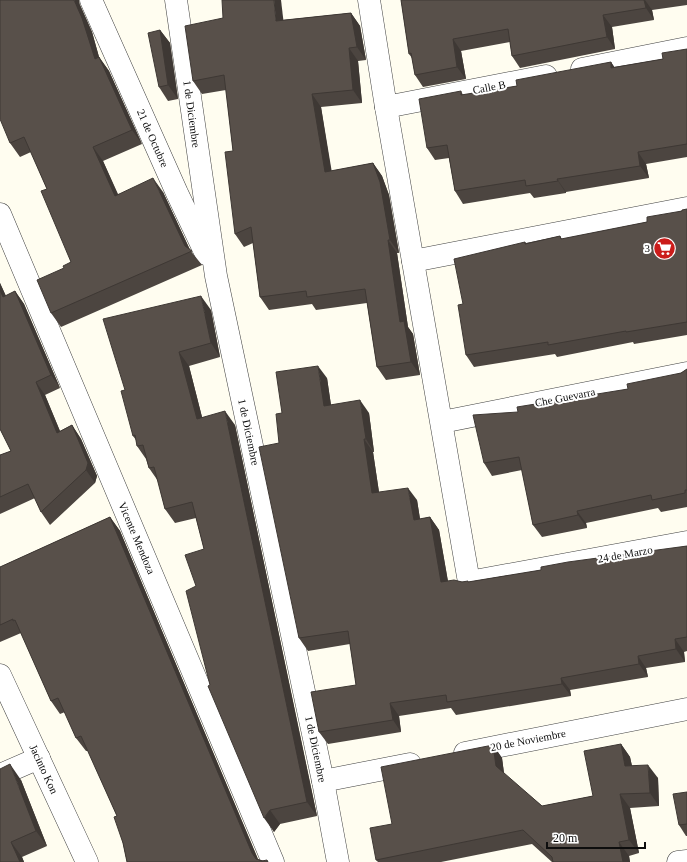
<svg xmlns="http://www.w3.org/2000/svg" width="687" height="862" viewBox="0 0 687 862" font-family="'Times New Roman',serif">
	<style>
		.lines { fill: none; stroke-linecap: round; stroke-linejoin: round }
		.minor-casing { stroke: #414141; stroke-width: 23 }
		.minor { stroke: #fff; stroke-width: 22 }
		.wall { fill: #4c4540 }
		.shaded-wall { fill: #3e3834 }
		.building { fill: #58504a; stroke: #3e3834 }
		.labels { text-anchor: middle; stroke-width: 4; stroke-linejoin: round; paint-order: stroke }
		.street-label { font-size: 11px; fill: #0e0e0e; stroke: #fff }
		.poi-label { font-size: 11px; fill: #0e0e0e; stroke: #fff; text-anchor: end }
	</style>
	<rect width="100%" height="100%" fill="#fffdf0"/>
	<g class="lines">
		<defs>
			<g id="minor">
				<polyline points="91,0 177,193 206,254"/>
				<polyline points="176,0 216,276 323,781 338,862"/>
				<polyline points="369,0 386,107 469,582 687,542"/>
				<polyline points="582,69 687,48"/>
				<polyline points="386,107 546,76"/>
				<polyline points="0,214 273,862"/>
				<polyline points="413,261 687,208"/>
				<polyline points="442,422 687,373"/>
				<polyline points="0,675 87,862"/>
				<polyline points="465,753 687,709"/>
				<polyline points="0,775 39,758"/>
				<polyline points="323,781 410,764"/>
				<polyline points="678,862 687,861"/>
			</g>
		</defs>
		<!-- minor casing -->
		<use href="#minor" class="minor-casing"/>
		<!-- minor -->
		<use href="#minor" class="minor"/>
	</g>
	<!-- wall -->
	<g class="wall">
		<polygon points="401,0 687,0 687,5 652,10 654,20 612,27 615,49 520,68 512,56 510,42 461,51 466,79 423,87 415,75 412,58 409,54"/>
		<polygon points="80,5 92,32 99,57 109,71 142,144 103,161 118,194 163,192 190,250 202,265 61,327 51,313 64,268 71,262 47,189 31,152 20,157 10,143"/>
		<polygon points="351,13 360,26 366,60 358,61 362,103 321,107 331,171 373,163 382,176 389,195 399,253 397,253 408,327 413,334 420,375 386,380 377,367 367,303 316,310 312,304 269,310 260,297 253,243 244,247 235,234 233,151 226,90 202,94 193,81 223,18 283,20"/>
		<polygon points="160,30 170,43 178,99 168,101 159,87"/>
		<polygon points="687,49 687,157 646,164 649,178 566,192 566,193 534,198 530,193 463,204 455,191 449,158 435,160 427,148 461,91 463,95 517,86 611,62 614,67 663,59"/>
		<polygon points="687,209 687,335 634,344 633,342 557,357 555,354 474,367 466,355 463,304 525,242 526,243 560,236 562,239 647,222"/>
		<polygon points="0,283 6,296 15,291 24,304 60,388 45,395 60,431 72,425 81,439 97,476 95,483 50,525 41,512 35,498 0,514 0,455 11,451 0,429"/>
		<polygon points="211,310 220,357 189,366 202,417 235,425 317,816 280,824 274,832 210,685 196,586 204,549 196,518 175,523 165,509 158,481 149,468 146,459 137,446 136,440 133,436 125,390"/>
		<polygon points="687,369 687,507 661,512 658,508 586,523 587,528 542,537 533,525 522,470 492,476 484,463 518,412 628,389 681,373"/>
		<polygon points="327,378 331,405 369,413 374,452 373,452 379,492 417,500 420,519 430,517 439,530 448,581 468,582 687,546 687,651 684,652 685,662 646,668 648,677 570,690 571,696 456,715 451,708 399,716 401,732 328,744 319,732 356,685 350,644 308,651 299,638 279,443 282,413"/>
		<polygon points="110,517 120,531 258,859 268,862 127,862 117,816 88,751 86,751 76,738 65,712 60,714 51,701 21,633 0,642 0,567"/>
		<polygon points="621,744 630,757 632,766 658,778 659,806 630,808 639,853 629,856 630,862 552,862 532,844 441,862 378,862 376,860 392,824 493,745 502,758 504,774 542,806 593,796"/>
		<polygon points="21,780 47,846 22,857 24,862 0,862"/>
		<polygon points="687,792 687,836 686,836 679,825"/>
	</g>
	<!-- shaded-wall -->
	<g class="shaded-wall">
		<polygon points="74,0 79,0 80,5 92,32 99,57 109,71 142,144 132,130 95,59"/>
		<polygon points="274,0 281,0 285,34 276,21"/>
		<polygon points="644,0 645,0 652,10 654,20 646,8"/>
		<polygon points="351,13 360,26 366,60 357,47"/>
		<polygon points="603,15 612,27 615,49 607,37"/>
		<polygon points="160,30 170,43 178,99 168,85"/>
		<polygon points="453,39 461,51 466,79 457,67"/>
		<polygon points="349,48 358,61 362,103 353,90"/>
		<polygon points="611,62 619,74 611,68"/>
		<polygon points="312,94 321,107 334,185 325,172"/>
		<polygon points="93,147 103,161 124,209 115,196"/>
		<polygon points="638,152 646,164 649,178 640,166"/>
		<polygon points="373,163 382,176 389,195 399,253 390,240"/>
		<polygon points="153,178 163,192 191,252 185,246"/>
		<polygon points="557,179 566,192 566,193 558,181"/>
		<polygon points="388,240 397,253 408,327 413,334 420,375 411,362 400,322"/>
		<polygon points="0,283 12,310 3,297 0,290"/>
		<polygon points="15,291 24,304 60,388 51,375"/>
		<polygon points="201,296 211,310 220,357 211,343"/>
		<polygon points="179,352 189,366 206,433 197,419"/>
		<polygon points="318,366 327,378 333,419 324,406"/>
		<polygon points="36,382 45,395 66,446 57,433"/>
		<polygon points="360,400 369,413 374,452 366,439"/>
		<polygon points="225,411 235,425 317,816 307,802"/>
		<polygon points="72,425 81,439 97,476 95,483 86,470"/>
		<polygon points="364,439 373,452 381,506 372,493"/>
		<polygon points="408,488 417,500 422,532 414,520"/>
		<polygon points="577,511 586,523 587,528 578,515"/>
		<polygon points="110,517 120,531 259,862 252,853"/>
		<polygon points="430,517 439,530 450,594 441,582"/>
		<polygon points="675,639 684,652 685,662 676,649"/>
		<polygon points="638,656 646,668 648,677 639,664"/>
		<polygon points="561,678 570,690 571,696 562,684"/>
		<polygon points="390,703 399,716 401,732 393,720"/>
		<polygon points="621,744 630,757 635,780 625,766"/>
		<polygon points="493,745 502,758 505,780 496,766"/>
		<polygon points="10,764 21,780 47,846 36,831"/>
		<polygon points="648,765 658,778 659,806 650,793"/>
		<polygon points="620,794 630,808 639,853 629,840"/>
		<polygon points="270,810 280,824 274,832 264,818"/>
		<polygon points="11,842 22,857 24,862 20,862"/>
		<polygon points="619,842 629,856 630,862 623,862"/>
	</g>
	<!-- building -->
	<g class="building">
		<polygon points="0,0 74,0 82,18 95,59 99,57 132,130 93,147 115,196 153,178 185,246 192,251 51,313 37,280 64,268 63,266 71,262 41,191 47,189 24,137 10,143 0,119"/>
		<polygon points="222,0 274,0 276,21 351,13 357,47 349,48 353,90 312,94 325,172 373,163 380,182 390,240 388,240 400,322 404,321 411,362 377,367 365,289 307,297 306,291 260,297 251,227 235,234 225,152 233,151 224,75 193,81 185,26 223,18"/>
		<polygon points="401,0 644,0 646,8 603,15 607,37 512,56 508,29 453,39 457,67 415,75 411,53 409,54"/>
		<polygon points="160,30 168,85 159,87 148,33"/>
		<polygon points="687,49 687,144 638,152 640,166 557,179 558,181 526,186 525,180 455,191 447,145 427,148 419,99 461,91 461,95 517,86 516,80 611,62 611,68 663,59 662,53"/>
		<polygon points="687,209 687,322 626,332 626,331 548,345 548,342 466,355 458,305 463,304 454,259 525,242 525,244 560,236 561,239 647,222 647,217 682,211 682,210"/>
		<polygon points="0,290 3,297 15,291 51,375 36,382 57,433 72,425 88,463 86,470 41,512 28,484 0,497 0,455 11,451 0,429"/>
		<polygon points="201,296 211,343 179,352 197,419 225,411 307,802 270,810 264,818 208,686 210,685 186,591 196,586 185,555 204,549 192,502 165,509 154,467 149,468 143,445 137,446 135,435 133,436 121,391 125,390 103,319"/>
		<polygon points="318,366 324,406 360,400 366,439 364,439 372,493 408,488 414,520 430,517 441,582 454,580 462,582 468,581 468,582 541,570 541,567 568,562 687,546 687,637 675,639 676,649 638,656 639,664 561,678 562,684 447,702 446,695 390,703 393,720 319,732 311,692 356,685 348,631 299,638 259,447 279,443 276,414 282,413 276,372"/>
		<polygon points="687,369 687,490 685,490 685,493 652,500 651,495 577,511 578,515 533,525 519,457 484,463 473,415 518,412 517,407 628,389 627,384 681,373"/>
		<polygon points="110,517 252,853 256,859 262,861 267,860 268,862 127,862 123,843 114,817 117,816 81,736 76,738 58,698 51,701 15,620 13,621 13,619 0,625 0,567"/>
		<polygon points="621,744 625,766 648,765 650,793 620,794 629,840 619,842 623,862 553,862 552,857 523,830 376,860 370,828 392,824 381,767 493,745 496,766 542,806 593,796 584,751"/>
		<polygon points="10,764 36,831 11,842 20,862 0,862 0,769"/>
		<polygon points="687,792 687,824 679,825 673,794"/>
	</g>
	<!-- icons -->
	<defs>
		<symbol id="supermarket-disc" viewBox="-11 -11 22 22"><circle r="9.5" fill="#cb1c1a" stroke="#fff"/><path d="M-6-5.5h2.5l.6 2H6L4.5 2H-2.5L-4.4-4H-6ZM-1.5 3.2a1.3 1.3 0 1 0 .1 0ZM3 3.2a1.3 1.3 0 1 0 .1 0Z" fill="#fff"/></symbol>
	</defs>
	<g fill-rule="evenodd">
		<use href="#supermarket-disc" x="652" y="236" width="25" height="25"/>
	</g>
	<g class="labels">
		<!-- street labels -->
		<g class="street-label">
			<text transform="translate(489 87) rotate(-11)" y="4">Calle B</text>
			<text transform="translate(192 114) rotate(82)" y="4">1 de Diciembre</text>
			<text transform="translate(153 138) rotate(66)" y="4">21 de Octubre</text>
			<text transform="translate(565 397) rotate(-11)" y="4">Che Guevarra</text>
			<text transform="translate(249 432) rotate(78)" y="4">1 de Diciembre</text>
			<text transform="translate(137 538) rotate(67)" y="4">Vicente Mendoza</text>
			<text transform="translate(625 554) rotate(-10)" y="4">24 de Marzo</text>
			<text transform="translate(528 740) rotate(-11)" y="4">20 de Noviembre</text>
			<text transform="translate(316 749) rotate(78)" y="4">1 de Diciembre</text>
			<text transform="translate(44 769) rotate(65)" y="4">Jacinto Kon</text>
		</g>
		<!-- poi labels -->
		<g class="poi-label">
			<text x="650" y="252">3</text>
		</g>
	</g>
	<!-- scale -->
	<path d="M547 842v6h98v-6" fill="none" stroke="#0e0e0e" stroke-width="2"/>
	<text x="553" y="842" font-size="12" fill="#0e0e0e" stroke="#ffffff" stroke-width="3" paint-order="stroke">20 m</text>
</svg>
